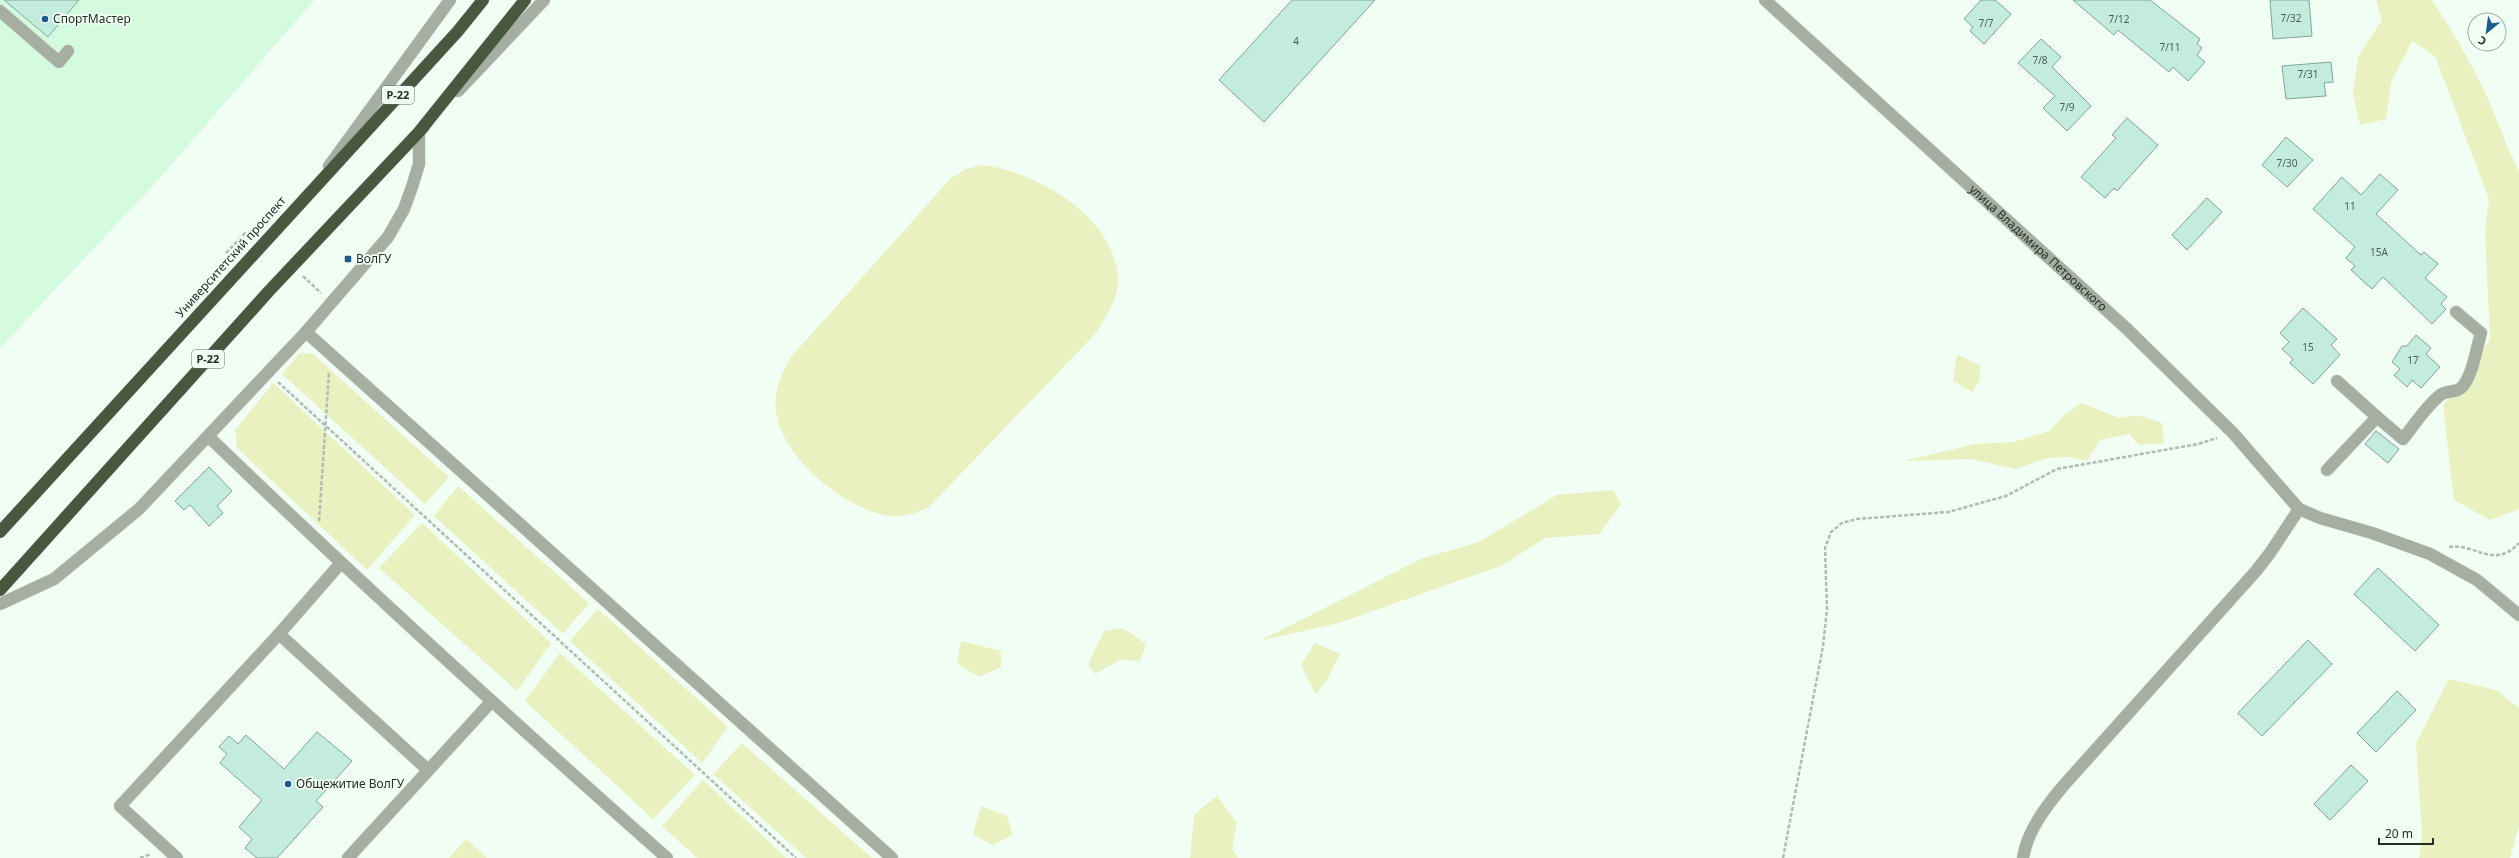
<svg xmlns="http://www.w3.org/2000/svg" width="2519" height="858" viewBox="0 0 2519 858" font-family="'Noto Sans',sans-serif">
	<style>
		.built { fill: #d4fbde }
		.green { fill: #e9f1c1 }
		.building { fill: #c3ecde; stroke: #7fa699 }
		.lines { fill: none; stroke-linecap: round; stroke-linejoin: round }
		.minor-casing { stroke: #ccd9cf; stroke-width: 13 }
		.highway-casing { stroke: #ccd9cf; stroke-width: 13 }
		.path { stroke: #afbbb2; stroke-width: 2.5; stroke-dasharray: 4 2; stroke-linecap: butt }
		.minor { stroke: #a5aea1; stroke-width: 12 }
		.highway { stroke: #48583f; stroke-width: 12 }
		.poi-dot { fill: #1b598f; stroke: #f1fef4; stroke-width: 1.5 }
		.labels { text-anchor: middle; stroke-width: 3.5; stroke-linejoin: round; paint-order: stroke }
		.number-label { font-size: 10px; fill: #4b5e54 }
		.shield { fill: #f1fef4; stroke: #616d64; stroke-width: 1 }
		.shield-label { font-size: 11px; font-weight: bold; fill: #232f26 }
		.poi-label { font-size: 12px; fill: #232f26; stroke: #f1fef4; text-anchor: start }
		.street-label { font-size: 12px; fill: #232f26; stroke: #f1fef4 }
	</style>
	<rect width="100%" height="100%" fill="#f1fef4"/>
	<!-- built -->
	<polygon class="built" points="0,0 314,0 159,179 0,348"/>
	<!-- green -->
	<g class="green">
		<path d="M 2376,0 L 2432,0 C 2451,29 2469,59 2484,90 C 2497,117 2505,145 2519,171 L 2519,509 L 2490,520 L 2454,500 L 2443,406 L 2490,340 L 2485,231 L 2489,199 L 2435,56 L 2412,41 L 2391,83 L 2386,119 L 2360,125 L 2353,94 L 2358,57 L 2382,20 Z"/>
		<path d="M 982,165 C 1036,171 1115,217 1118,278 C 1119,298 1106,315 1097,332 L 929,507 C 915,513 903,518 888,516 C 845,508 786,461 777,417 C 772,395 780,375 791,357 L 950,179 L 966,169 Z"/>
		<polygon points="300,353 313,354 449,477 425,504 282,374"/>
		<polygon points="1957,354 1981,366 1979,381 1972,392 1953,381"/>
		<polygon points="273,383 415,515 367,570 237,448 235,430"/>
		<polygon points="2082,403 2119,418 2138,415 2162,423 2164,443 2139,445 2129,434 2100,440 2087,461 2069,457 2047,458 2016,469 1970,459 1904,461 1975,444 2013,442 2049,431 2065,414"/>
		<polygon points="458,486 589,603 563,634 434,516"/>
		<polygon points="1613,490 1621,504 1599,534 1545,538 1503,565 1339,623 1259,641 1421,559 1479,542 1557,495"/>
		<polygon points="422,523 551,643 517,691 379,568"/>
		<polygon points="598,609 728,727 702,763 570,641"/>
		<polygon points="1123,628 1146,644 1140,661 1120,660 1095,674 1088,664 1104,631"/>
		<polygon points="961,641 1001,651 1001,667 979,677 957,664"/>
		<polygon points="1315,643 1340,654 1327,680 1316,694 1301,665"/>
		<polygon points="560,653 695,775 653,819 525,701"/>
		<polygon points="2449,679 2496,690 2519,708 2519,826 2510,858 2419,858 2422,833 2416,743"/>
		<polygon points="742,743 872,858 806,858 713,774"/>
		<polygon points="703,780 786,858 697,858 662,826"/>
		<polygon points="1217,796 1237,823 1232,848 1238,858 1190,858 1194,815"/>
		<polygon points="981,806 1007,816 1013,835 992,845 973,834"/>
		<polygon points="466,839 487,858 449,858"/>
	</g>
	<!-- building -->
	<g class="building">
		<polygon points="4,0 79,0 48,37"/>
		<polygon points="1292,0 1375,0 1264,122 1219,80"/>
		<polygon points="1981,0 1995,0 2011,14 1984,44 1970,31 1973,27 1964,19"/>
		<polygon points="2073,0 2150,0 2200,39 2197,44 2202,48 2197,55 2205,62 2188,81 2173,67 2169,72 2118,30 2114,35"/>
		<polygon points="2270,0 2309,0 2312,36 2273,39"/>
		<polygon points="2041,39 2061,57 2052,67 2091,106 2067,131 2043,108 2055,96 2018,63"/>
		<polygon points="2331,62 2333,82 2324,83 2326,96 2286,99 2282,66"/>
		<polygon points="2127,118 2158,145 2117,191 2114,188 2105,198 2081,177 2116,138 2112,135"/>
		<polygon points="2286,137 2313,160 2287,187 2262,165"/>
		<polygon points="2380,174 2398,190 2376,214 2421,255 2424,252 2438,264 2425,278 2447,297 2441,304 2446,309 2432,324 2383,277 2372,289 2351,270 2355,266 2346,258 2355,247 2313,209 2342,177 2361,195"/>
		<polygon points="2207,198 2222,212 2187,250 2172,235"/>
		<polygon points="2303,308 2337,339 2331,345 2340,355 2313,384 2290,363 2293,359 2282,349 2289,342 2280,333"/>
		<polygon points="2416,335 2431,348 2426,354 2440,367 2421,388 2412,380 2407,387 2394,375 2400,369 2392,362 2402,346 2407,346"/>
		<polygon points="2376,431 2399,449 2388,463 2365,444"/>
		<polygon points="209,467 232,491 217,506 223,513 209,526 190,505 184,510 175,501"/>
		<polygon points="2378,568 2439,625 2415,651 2354,594"/>
		<polygon points="2308,640 2332,664 2262,736 2238,713"/>
		<polygon points="2397,691 2416,710 2376,752 2357,733"/>
		<polygon points="317,732 352,761 316,801 323,807 277,858 257,858 245,848 252,839 239,827 262,800 220,763 227,754 219,747 229,736 238,744 246,735 284,769"/>
		<polygon points="2351,765 2368,781 2330,820 2314,804"/>
	</g>
	<g class="lines">
		<defs>
			<g id="minor">
				<path id="s1" d="M 1765,0 L 2126,328 L 2233,433 L 2299,509 L 2320,518 L 2372,533 L 2430,554 L 2477,580 L 2519,615"/>
				<polyline points="0,11 59,62 68,51"/>
				<polyline points="458,91 544,0"/>
				<polyline points="329,166 450,0"/>
				<polyline points="306,332 892,858"/>
				<path d="M 2377,417 L 2403,439 C 2414,425 2425,408 2439,396 C 2446,389 2457,394 2463,386 C 2473,373 2476,350 2481,333 L 2456,312"/>
				<path d="M 209,437 C 358,581 511,720 667,858"/>
				<polyline points="2327,470 2377,417 2337,381"/>
				<polyline points="0,604 54,579 139,509 306,332 388,237 404,209 412,187 419,164 419,132 424,127"/>
				<polyline points="279,634 428,770"/>
				<polyline points="177,858 120,806 279,634 340,564"/>
				<polyline points="348,858 491,702"/>
				<path d="M 2023,858 C 2027,831 2047,805 2064,785 L 2256,571 L 2270,553 L 2299,509"/>
			</g>
			<g id="highway">
				<polyline points="0,532 458,31 483,0"/>
				<polyline points="0,590 269,291 419,132 525,0"/>
			</g>
		</defs>
		<!-- minor casing -->
		<use href="#minor" class="minor-casing"/>
		<!-- highway casing -->
		<use href="#highway" class="highway-casing"/>
		<!-- path -->
		<g class="path">
			<polyline points="226,253 245,233 252,236"/>
			<polyline points="303,276 321,293"/>
			<polyline points="278,382 796,858"/>
			<polyline points="319,521 329,372"/>
			<path d="M 2449,547 C 2476,543 2494,570 2519,543"/>
			<polyline points="140,858 151,854"/>
			<polyline points="1783,858 1823,646 1827,609 1825,548 1831,532 1842,523 1857,519 1948,512 2006,496 2057,469 2198,444 2217,438"/>
		</g>
		<!-- minor -->
		<use href="#minor" class="minor"/>
		<!-- highway -->
		<use href="#highway" class="highway"/>
	</g>
	<!-- markers -->
	<g class="poi-dot">
		<circle cx="45" cy="19" r="4"/>
		<rect x="344" y="255" width="8" height="8" rx="2"/>
		<circle cx="288" cy="784" r="4"/>
	</g>
	<g class="labels">
		<!-- number labels -->
		<g class="number-label">
			<text x="2291" y="22">7/32</text>
			<text x="2119" y="23">7/12</text>
			<text x="1986" y="27">7/7</text>
			<text x="1296" y="45">4</text>
			<text x="2170" y="51">7/11</text>
			<text x="2040" y="64">7/8</text>
			<text x="2308" y="78">7/31</text>
			<text x="2067" y="111">7/9</text>
			<text x="2287" y="167">7/30</text>
			<text x="2350" y="210">11</text>
			<text x="2379" y="256">15А</text>
			<text x="2308" y="351">15</text>
			<text x="2413" y="364">17</text>
		</g>
		<!-- shield labels -->
		<g class="shield">
			<rect x="382" y="86" width="32" height="18" rx="3"/>
			<rect x="192" y="350" width="32" height="18" rx="3"/>
		</g>
		<g class="shield-label">
			<text x="398" y="99">Р-22</text>
			<text x="208" y="363">Р-22</text>
		</g>
		<!-- poi labels -->
		<g class="poi-label">
			<text x="53" y="23">СпортМастер</text>
			<text x="356" y="263">ВолГУ</text>
			<text x="296" y="788">Общежитие ВолГУ</text>
		</g>
		<!-- street labels -->
		<g class="street-label">
			<text dy="4" stroke="none"><textPath href="#s1" startOffset="369">улица Владимира Петровского</textPath></text>
			<text transform="translate(231 257) rotate(-48)" y="4">Университетский проспект</text>
		</g>
	</g>
	<!-- north arrow -->
	<g transform="translate(2487 32) rotate(209)"><circle r="19" fill="#f1fef4" stroke="#9faba2"/>
	<path d="M0-3L7 15L0 10L-7 15Z" fill="#1b598f"/>
	<text y="-6" font-size="11" font-weight="bold" text-anchor="middle" fill="#232f26">С</text>
	</g>
	<!-- scale -->
	<path d="M2379 838v6h54v-6" fill="none" stroke="#232f26" stroke-width="2"/>
	<text x="2385" y="838" font-size="12" fill="#232f26" stroke="#f1fef4" stroke-width="3" paint-order="stroke">20 m</text>
</svg>
